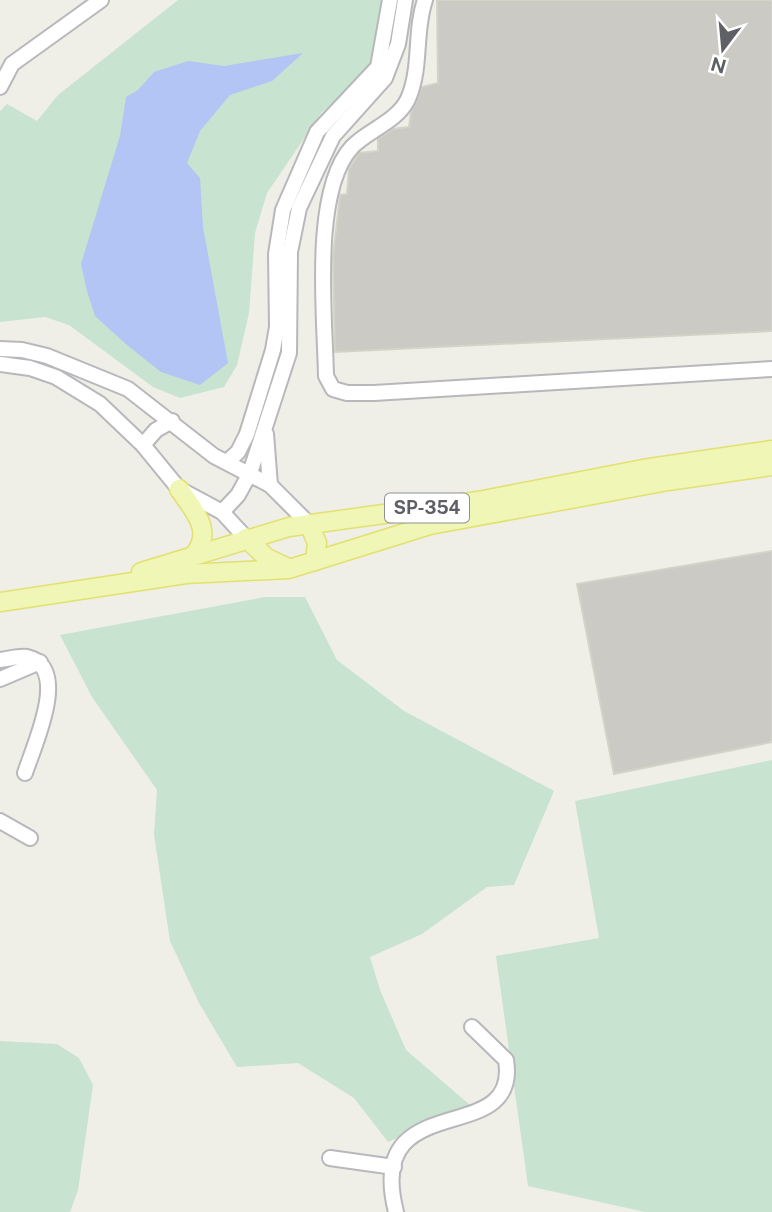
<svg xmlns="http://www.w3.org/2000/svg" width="772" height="1212" viewBox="0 0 772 1212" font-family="'Public Sans',sans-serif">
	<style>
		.green { fill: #c8e3cf }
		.water { fill: #b2c5f5 }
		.building { fill: #cbcac4; stroke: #d3d3c7; stroke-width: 2 }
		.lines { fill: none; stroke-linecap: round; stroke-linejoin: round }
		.minor-casing { stroke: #b8b8bc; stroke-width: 18 }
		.major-casing { stroke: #e2e16e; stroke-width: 21 }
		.minor { stroke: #fff; stroke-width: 14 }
		.major { stroke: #eff6b6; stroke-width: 18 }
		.labels { text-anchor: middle; stroke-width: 6; stroke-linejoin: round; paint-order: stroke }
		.shield { fill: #fff; stroke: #8f9094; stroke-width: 2 }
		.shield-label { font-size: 18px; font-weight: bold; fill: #5f6066 }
	</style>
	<rect width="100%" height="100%" fill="#efefe8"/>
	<!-- green -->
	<g class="green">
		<polygon points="178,0 386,0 373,63 354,85 322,112 267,193 255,233 249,313 237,365 224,387 180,398 153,387 69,325 45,317 0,322 0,111 7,104 37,121 58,95"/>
		<polygon points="265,597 305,597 337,660 404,711 554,791 514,885 487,887 422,934 370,957 380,990 406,1050 470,1105 388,1142 354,1098 298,1063 237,1067 199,1003 170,941 154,835 157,790 92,697 60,635"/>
		<polygon points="772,760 772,1212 645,1212 528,1186 496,956 599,938 575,801"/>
		<polygon points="0,1041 57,1044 79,1058 93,1085 78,1190 70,1212 0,1212"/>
	</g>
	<!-- water -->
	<polygon class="water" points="303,53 272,81 230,95 200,131 187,163 200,178 203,227 228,363 200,385 161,372 127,345 95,316 87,291 81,264 120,136 126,97 138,90 154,72 188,61 224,66"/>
	<!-- building -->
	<g class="building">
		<polygon points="437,0 772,0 772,331 335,352 333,257 340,195 347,194 349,169 359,153 378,151 378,139 393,129 409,127 411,113 422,87 438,83"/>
		<polygon points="772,551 772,742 614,774 577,584"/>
	</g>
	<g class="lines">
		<defs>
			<g id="minor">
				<path d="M 425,0 C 414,32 422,67 408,99 C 397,122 368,130 352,147 C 311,191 325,318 326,376 L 333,389 L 347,393 L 374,393 L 772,369"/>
				<polyline points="0,87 12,64 101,0"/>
				<polyline points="0,349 22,350 47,356 128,389 214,456 270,485 309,524"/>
				<polyline points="0,364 30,368 56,377 100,404 143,445 179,489 222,512 246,538"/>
				<polyline points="266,434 270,485"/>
				<polyline points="143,445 156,430 172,421"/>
				<polyline points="227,462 238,452 247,434 273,350 277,327 276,254 283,210 317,132 378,67 390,0"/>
				<polyline points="222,512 238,495 250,473 289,353 290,252 299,208 333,136 385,78 398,44 405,0"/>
				<path d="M 0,660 C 8,659 19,656 27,657 C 71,667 34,745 25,773"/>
				<polyline points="0,679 40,662"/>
				<polyline points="0,821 30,838"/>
				<polyline points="330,1158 394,1167"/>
				<path d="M 396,1212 C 363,1083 521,1151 506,1060 L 472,1027"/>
			</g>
			<g id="major">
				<path d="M 179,489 C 194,511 214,531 194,555"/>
				<polyline points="309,524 317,543 315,561"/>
				<polyline points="246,538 267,558 288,568"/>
				<polyline points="141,572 289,527 478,501 643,469 772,450"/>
				<polyline points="0,602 186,574 289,569 430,525 668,481 772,466"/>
			</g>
		</defs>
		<!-- minor casing -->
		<use href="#minor" class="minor-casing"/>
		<!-- major casing -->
		<use href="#major" class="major-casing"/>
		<!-- minor -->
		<use href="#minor" class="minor"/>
		<!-- major -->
		<use href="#major" class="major"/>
	</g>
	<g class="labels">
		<!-- shield labels -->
		<rect class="shield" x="385" y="493.5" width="84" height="29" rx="5"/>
		<g class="shield-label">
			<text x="427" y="514">SP-354</text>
		</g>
	</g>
	<!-- north arrow -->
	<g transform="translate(723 49) rotate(196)" stroke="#ffffff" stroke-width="5" paint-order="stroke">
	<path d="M0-5L12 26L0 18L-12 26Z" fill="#5f6066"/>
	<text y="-10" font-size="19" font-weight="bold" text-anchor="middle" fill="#5f6066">N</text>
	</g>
</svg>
